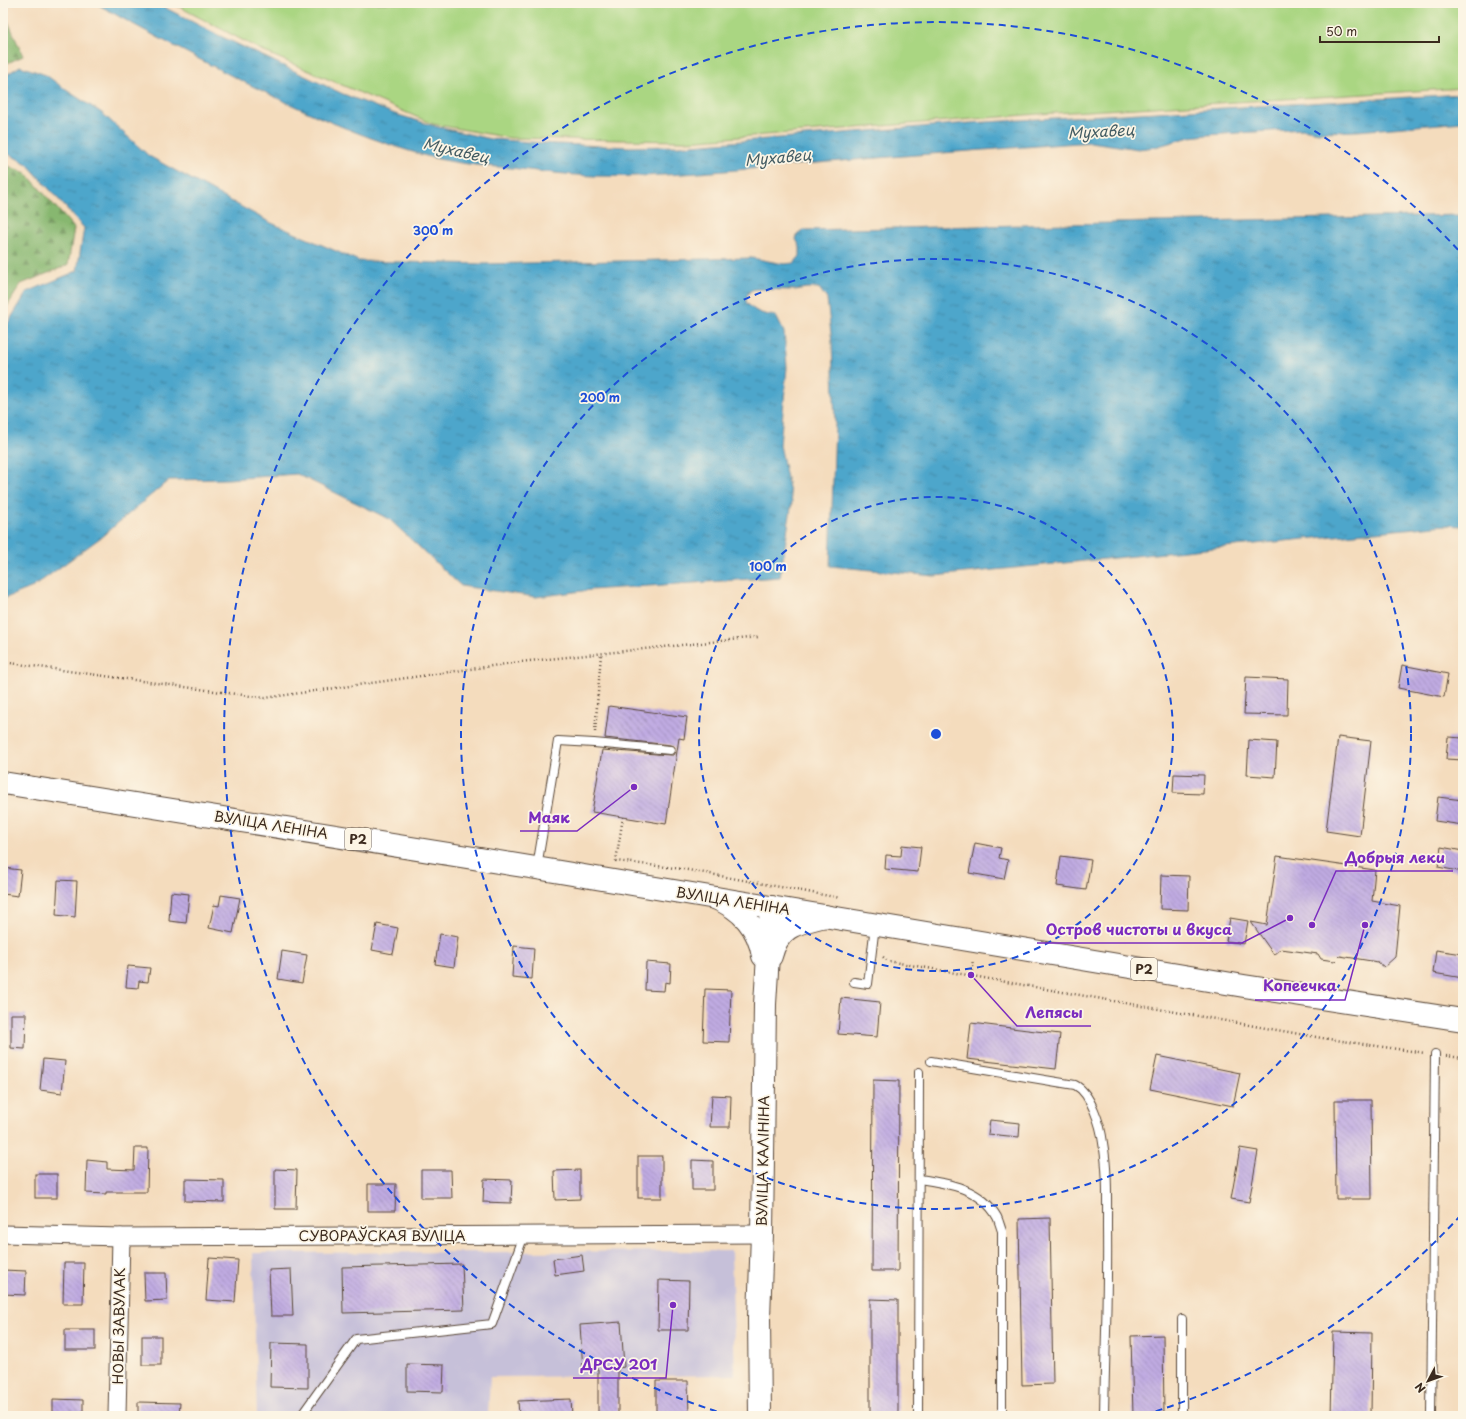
<svg xmlns="http://www.w3.org/2000/svg" width="1466" height="1419" viewBox="0 0 1466 1419" font-family="'Playpen Sans',sans-serif">
	<style>
		.industrial { fill: #c6c0d9 }
		.grass { fill: #aad682; stroke: #728050 }
		.forest { fill: url(#forest-firs); stroke: #617047 }
		.water { fill: url(#water-ripples); stroke: #446874 }
		.building { fill: url(#building-back-hatch) }
		.lines { fill: none; stroke-linecap: round; stroke-linejoin: round }
		.lane-casing { stroke: #574536; stroke-width: 10 }
		.street-casing { stroke: #574536; stroke-width: 19 }
		.secondary-casing { stroke: #574536; stroke-width: 24 }
		.primary-casing { stroke: #574536; stroke-width: 24 }
		.path { stroke: #574536; stroke-width: 2.5; stroke-dasharray: 1 3; stroke-linecap: butt }
		.lane { stroke: #fff; stroke-width: 8 }
		.street { stroke: #fff; stroke-width: 17 }
		.secondary { stroke: #fff; stroke-width: 22 }
		.primary { stroke: #fff; stroke-width: 22 }
		.ring { fill: none; stroke: #1d4ed8; stroke-width: 2; stroke-dasharray: 7 5 }
		.labels { text-anchor: middle; stroke-width: 3.5; stroke-linejoin: round; paint-order: stroke }
		.shield { fill: #fcf5e5; stroke: #75675a; stroke-width: 1 }
		.shield-label { font-size: 13px; font-weight: bold; fill: #3b2a1e }
		.street-label { font-size: 14px; fill: #3b2a1e; stroke: #fcf5e5 }
		.water-label { font-size: 15px; font-style: italic; fill: #435c63; stroke: #fcf5e5 }
		.centre { fill: #1d4ed8; stroke: #fcf5e5; stroke-width: 2 }
		.ring-label { font-size: 12px; text-anchor: middle; font-weight: bold; fill: #1d4ed8; stroke: #fcf5e5; stroke-width: 3.5; stroke-linejoin: round; paint-order: stroke }
		.leader { fill: none; stroke: #7b2cbf; stroke-width: 1.5 }
		.callout-dot { fill: #7b2cbf; stroke: #fcf5e5; stroke-width: 1.5 }
		.callout-label { font-size: 15px; text-anchor: middle; font-weight: bold; fill: #7b2cbf; stroke: #fcf5e5; stroke-width: 3.5; stroke-linejoin: round; paint-order: stroke }
	</style>
	<defs>
		<pattern id="forest-firs" width="22" height="20" patternUnits="userSpaceOnUse"><rect width="22" height="20" fill="#87b770"/><path d="M5 1l3.5 6h-7zM16 11l3.5 6h-7z" fill="#70955b"/></pattern>
		<pattern id="water-ripples" width="26" height="14" patternUnits="userSpaceOnUse"><rect width="26" height="14" fill="#4ea6cb"/><path d="M2 4q2-2 4 0t4 0M15 11q2-2 4 0t4 0" fill="none" stroke="#4287a4"/></pattern>
		<pattern id="building-back-hatch" width="6" height="6" patternUnits="userSpaceOnUse"><rect width="6" height="6" fill="#c0abe2"/><path d="M-1 5l2 2M0 0l6 6M5-1l2 2" fill="none" stroke="#9d8bb7"/></pattern>
	</defs>
	<rect width="100%" height="100%" fill="#fcf5e5"/>
	<filter id="ink" filterUnits="userSpaceOnUse"><feTurbulence type="fractalNoise" baseFrequency=".025" numOctaves="2"/><feDisplacementMap in="SourceGraphic" scale="8" xChannelSelector="R" yChannelSelector="G"/><feConvolveMatrix kernelMatrix="1 2 1 2 8 2 1 2 1" color-interpolation-filters="sRGB"/></filter>
	<filter id="wash" filterUnits="userSpaceOnUse"><feTurbulence type="fractalNoise" baseFrequency=".012" numOctaves="4" result="noise"/><feDisplacementMap in="SourceGraphic" scale="16" xChannelSelector="R" yChannelSelector="G"/><feGaussianBlur stdDeviation="0.9" result="paint"/><feColorMatrix in="noise" values="0 0 0 0 0 0 0 0 0 0 0 0 0 0 0 0 0 1.4 0 .05"/><feComposite in="paint" operator="in"/></filter>
	<g filter="url(#wash)">
		<rect width="100%" height="100%" fill="#f4dcbd"/>
		<!-- industrial -->
		<polygon class="industrial" points="731,1251 735,1375 490,1377 488,1416 257,1416 253,1253"/>
		<!-- grass -->
		<polygon class="grass" points="172,3 1463,3 1463,88 1038,114 686,141 510,138 433,124 265,52"/>
		<!-- forest -->
		<g class="forest">
			<polygon points="3,10 23,56 3,65"/>
			<polygon points="3,164 26,173 74,228 68,265 21,284 3,313"/>
		</g>
		<!-- water -->
		<g class="water">
			<path d="M 95,3 L 156,3 L 216,34 L 343,94 L 395,114 L 438,127 L 490,139 L 556,144 L 630,147 L 680,146 L 970,123 L 1463,94 L 1463,122 L 1357,131 L 1319,132 L 1303,129 L 1206,135 L 1190,137 L 1155,147 L 1138,149 L 1091,142 C 1000,149 908,155 817,163 C 743,169 668,178 594,176 C 566,175 539,171 511,168 C 485,166 460,164 434,158 C 362,139 294,107 228,74 C 183,51 139,28 95,3 Z"/>
			<path d="M 20,66 L 46,75 L 66,90 L 102,113 L 149,156 L 269,222 L 359,261 L 483,264 L 752,258 L 784,264 L 794,263 L 800,256 L 800,247 L 796,239 L 798,233 L 804,230 L 1463,215 L 1463,526 L 1445,525 L 934,576 L 830,566 L 835,425 L 832,342 L 827,299 L 819,288 L 806,288 L 795,290 L 756,289 C 748,290 747,294 746,302 C 756,313 762,314 776,316 L 784,332 L 787,367 L 780,445 L 792,502 L 780,577 L 590,590 L 536,597 L 461,586 L 389,519 L 297,474 L 228,479 L 169,480 L 100,538 L 33,587 L 3,599 L 3,331 L 27,292 L 77,271 L 84,228 L 27,164 L 3,151 L 3,77 Z"/>
		</g>
		<g id="blocks">
			<!-- building -->
			<g class="building">
				<polygon points="1402,665 1448,674 1444,697 1398,688"/>
				<polygon points="1246,677 1288,679 1287,715 1244,714"/>
				<polygon points="609,706 687,717 684,739 679,738 666,824 592,812 602,750 670,755 673,755 675,751 675,747 670,745 605,738"/>
				<polygon points="1338,737 1371,741 1360,836 1326,831"/>
				<polygon points="1448,737 1463,738 1463,760 1446,759"/>
				<polygon points="1249,740 1277,742 1275,777 1247,775"/>
				<polygon points="1174,774 1204,775 1203,794 1173,793"/>
				<polygon points="1438,797 1463,800 1463,825 1435,821"/>
				<polygon points="975,843 1001,848 999,858 1008,860 1004,879 969,873"/>
				<polygon points="902,845 921,847 918,872 885,869 886,855 901,856"/>
				<polygon points="1441,847 1463,851 1463,872 1438,867"/>
				<polygon points="1061,856 1091,860 1086,890 1057,886"/>
				<polygon points="1277,856 1375,870 1372,901 1400,906 1395,957 1384,967 1378,962 1340,956 1335,961 1321,959 1318,954 1281,949 1274,955 1251,922 1267,925"/>
				<polygon points="3,868 21,870 18,896 3,894"/>
				<polygon points="1161,875 1189,876 1188,910 1160,909"/>
				<polygon points="58,880 77,881 75,917 56,915"/>
				<polygon points="171,892 189,894 186,923 169,921"/>
				<polygon points="221,895 240,898 233,933 209,928 214,905 219,906"/>
				<polygon points="1230,918 1248,921 1244,944 1226,941"/>
				<polygon points="377,924 398,928 393,954 372,950"/>
				<polygon points="440,934 458,937 454,967 435,964"/>
				<polygon points="514,946 534,948 532,979 512,977"/>
				<polygon points="1436,950 1463,954 1463,978 1433,973"/>
				<polygon points="282,951 307,955 302,983 278,979"/>
				<polygon points="646,962 671,964 670,983 665,982 664,991 645,990"/>
				<polygon points="128,966 150,968 148,982 139,981 138,988 126,987"/>
				<polygon points="705,989 731,990 729,1042 703,1041"/>
				<polygon points="841,998 880,1002 877,1037 838,1034"/>
				<polygon points="11,1014 26,1014 25,1049 11,1048"/>
				<polygon points="971,1023 1060,1034 1056,1069 967,1059"/>
				<polygon points="1157,1056 1240,1073 1233,1106 1150,1089"/>
				<polygon points="43,1059 65,1061 62,1093 40,1090"/>
				<polygon points="873,1080 899,1081 898,1271 872,1271"/>
				<polygon points="712,1095 731,1096 730,1127 710,1127"/>
				<polygon points="1335,1100 1371,1100 1372,1199 1336,1199"/>
				<polygon points="990,1120 1020,1123 1019,1137 988,1134"/>
				<polygon points="135,1148 148,1148 147,1192 106,1192 106,1194 86,1193 87,1160 107,1162 107,1169 134,1170"/>
				<polygon points="1240,1148 1258,1151 1249,1202 1231,1199"/>
				<rect x="638" y="1156" width="24" height="42"/>
				<polygon points="692,1160 713,1161 713,1190 692,1190"/>
				<polygon points="275,1169 297,1170 296,1209 275,1209"/>
				<polygon points="421,1170 451,1170 452,1198 421,1198"/>
				<polygon points="580,1170 580,1199 555,1200 554,1171"/>
				<rect x="35" y="1174" width="22" height="24"/>
				<polygon points="185,1179 224,1180 224,1202 185,1201"/>
				<polygon points="484,1179 512,1180 511,1203 483,1202"/>
				<polygon points="368,1184 396,1184 395,1211 368,1211"/>
				<polygon points="1050,1218 1053,1384 1022,1385 1019,1219"/>
				<polygon points="582,1255 584,1271 555,1275 553,1259"/>
				<polygon points="209,1258 238,1260 235,1302 206,1300"/>
				<polygon points="64,1263 84,1263 83,1304 63,1304"/>
				<polygon points="462,1264 464,1310 343,1313 342,1267"/>
				<polygon points="291,1269 293,1316 271,1316 269,1270"/>
				<polygon points="3,1270 26,1271 25,1295 3,1294"/>
				<polygon points="144,1273 166,1273 167,1300 145,1301"/>
				<polygon points="659,1280 689,1281 688,1330 658,1330"/>
				<polygon points="870,1299 898,1300 898,1416 870,1416"/>
				<polygon points="621,1322 624,1367 618,1368 618,1416 598,1416 598,1369 583,1370 580,1325"/>
				<rect x="65" y="1330" width="30" height="20"/>
				<polygon points="1333,1332 1372,1333 1371,1416 1331,1416"/>
				<polygon points="1163,1335 1164,1416 1133,1416 1131,1336"/>
				<rect x="142" y="1336" width="19" height="29"/>
				<polygon points="271,1343 308,1344 308,1388 270,1387"/>
				<polygon points="407,1364 444,1365 443,1392 407,1391"/>
				<polygon points="656,1381 688,1381 689,1416 656,1416"/>
				<polygon points="53,1399 83,1400 83,1416 53,1416"/>
				<polygon points="571,1399 572,1416 519,1416 518,1401"/>
				<polygon points="138,1402 180,1403 179,1416 138,1416"/>
			</g>
		</g>
	</g>
	<g filter="url(#ink)">
		<use href="#blocks" fill-opacity="0" stroke="#574536" stroke-width="1"/>
		<g class="lines">
			<defs>
				<g id="lane">
					<polyline points="537,867 558,741 594,743 670,750"/>
					<polyline points="854,982 868,984 875,925"/>
					<path d="M 931,1061 L 1075,1085 C 1091,1093 1101,1126 1103,1143 C 1108,1171 1107,1200 1107,1228 C 1108,1291 1105,1353 1104,1416"/>
					<path d="M 919,1179 C 947,1183 981,1188 997,1217 C 999,1221 1000,1226 1002,1231 L 1002,1416"/>
					<polyline points="1182,1319 1182,1416"/>
					<polyline points="301,1416 356,1339 492,1324 524,1235"/>
					<polyline points="918,1416 919,1072"/>
					<polyline points="1431,1416 1435,1054"/>
				</g>
				<g id="street">
					<polyline points="3,1234 121,1237 762,1234"/>
					<polyline points="117,1416 121,1237"/>
				</g>
				<g id="secondary">
					<path d="M 715,898 C 742,909 758,927 763,956"/>
					<path d="M 771,956 C 779,925 798,923 825,916"/>
					<polyline points="760,1416 759,1318 762,1234 765,1004 771,907"/>
				</g>
				<polyline id="primary" points="3,783 536,868 1244,986 1463,1020"/>
			</defs>
			<!-- lane casing -->
			<use href="#lane" class="lane-casing"/>
			<!-- street casing -->
			<use href="#street" class="street-casing"/>
			<!-- secondary casing -->
			<use href="#secondary" class="secondary-casing"/>
			<!-- primary casing -->
			<use href="#primary" class="primary-casing"/>
			<!-- path -->
			<g class="path">
				<polyline points="3,662 265,698 520,662 758,637"/>
				<polyline points="595,732 601,654"/>
				<polyline points="623,817 616,861 683,869 840,898"/>
				<polyline points="883,957 888,961 1322,1038 1425,1053"/>
				<polyline points="971,975 973,960"/>
				<polyline points="1446,1056 1463,1058"/>
			</g>
			<!-- lane -->
			<use href="#lane" class="lane"/>
			<!-- street -->
			<use href="#street" class="street"/>
			<!-- secondary -->
			<use href="#secondary" class="secondary"/>
			<!-- primary -->
			<use href="#primary" class="primary"/>
		</g>
	</g>
	<!-- distance rings -->
	<g class="ring">
		<circle cx="936" cy="734" r="237"/>
		<circle cx="936" cy="734" r="475"/>
		<path d="M1461 1215A712 712 0 0 1 1144 1415M728 1415A712 712 0 1 1 1461 253"/>
	</g>
	<g class="labels">
		<!-- shield labels -->
		<g class="shield">
			<rect x="345" y="828" width="26" height="22" rx="3"/>
			<rect x="1131" y="958" width="26" height="22" rx="3"/>
		</g>
		<g class="shield-label">
			<text x="358" y="844">Р2</text>
			<text x="1144" y="974">Р2</text>
		</g>
		<!-- street labels -->
		<g class="street-label">
			<text transform="translate(271 825) rotate(9)" y="5">ВУЛІЦА ЛЕНІНА</text>
			<text transform="translate(733 901) rotate(9)" y="5">ВУЛІЦА ЛЕНІНА</text>
			<text transform="translate(763 1161) rotate(-89)" y="5">ВУЛІЦА КАЛІНІНА</text>
			<text x="382" y="1241">СУВОРАЎСКАЯ ВУЛІЦА</text>
			<text transform="translate(119 1326) rotate(-89)" y="5">НОВЫ ЗАВУЛАК</text>
		</g>
		<!-- water labels -->
		<g class="water-label">
			<text transform="translate(1101 132) rotate(-3)" y="5">Мухавец</text>
			<text transform="translate(456 151) rotate(13)" y="5">Мухавец</text>
			<text transform="translate(778 158) rotate(-5)" y="5">Мухавец</text>
		</g>
	</g>
	<circle cx="936" cy="734" r="6" class="centre"/>
	<g class="ring-label">
		<text x="433" y="235">300 m</text>
		<text x="600" y="402">200 m</text>
		<text x="768" y="571">100 m</text>
	</g>
	<!-- callouts -->
	<path class="leader" d="M634 787L577 831H520M1312 925L1336 871H1453M1290 918L1242 943H1037M1365 925L1345 1000H1255M971 975L1017 1026H1091M673 1305L666 1378H573"/>
	<g class="callout-dot">
		<circle cx="634" cy="787" r="4"/>
		<circle cx="1312" cy="925" r="4"/>
		<circle cx="1290" cy="918" r="4"/>
		<circle cx="1365" cy="925" r="4"/>
		<circle cx="971" cy="975" r="4"/>
		<circle cx="673" cy="1305" r="4"/>
	</g>
	<g class="callout-label">
		<text x="549" y="823">Маяк</text>
		<text x="1395" y="863">Добрыя леки</text>
		<text x="1139" y="935">Остров чистоты и вкуса</text>
		<text x="1300" y="991">Копеечка</text>
		<text x="1054" y="1018">Лепясы</text>
		<text x="619" y="1370">ДРСУ 201</text>
	</g>
	<!-- margin -->
	<rect width="1466" height="1419" fill="none" stroke="#fcf5e5" stroke-width="16"/>
	<!-- north arrow -->
	<g transform="translate(1428 1381) rotate(229)" stroke="#fcf5e5" stroke-width="3" paint-order="stroke">
	<path d="M0-3L7 15L0 10L-7 15Z" fill="#3b2a1e"/>
	<text y="-6" font-size="11" font-weight="bold" text-anchor="middle" fill="#3b2a1e">N</text>
	</g>
	<!-- scale -->
	<path d="M1320 36v6h119v-6" fill="none" stroke="#3b2a1e" stroke-width="2"/>
	<text x="1326" y="36" font-size="12" fill="#3b2a1e" stroke="#fcf5e5" stroke-width="3" paint-order="stroke">50 m</text>
</svg>
